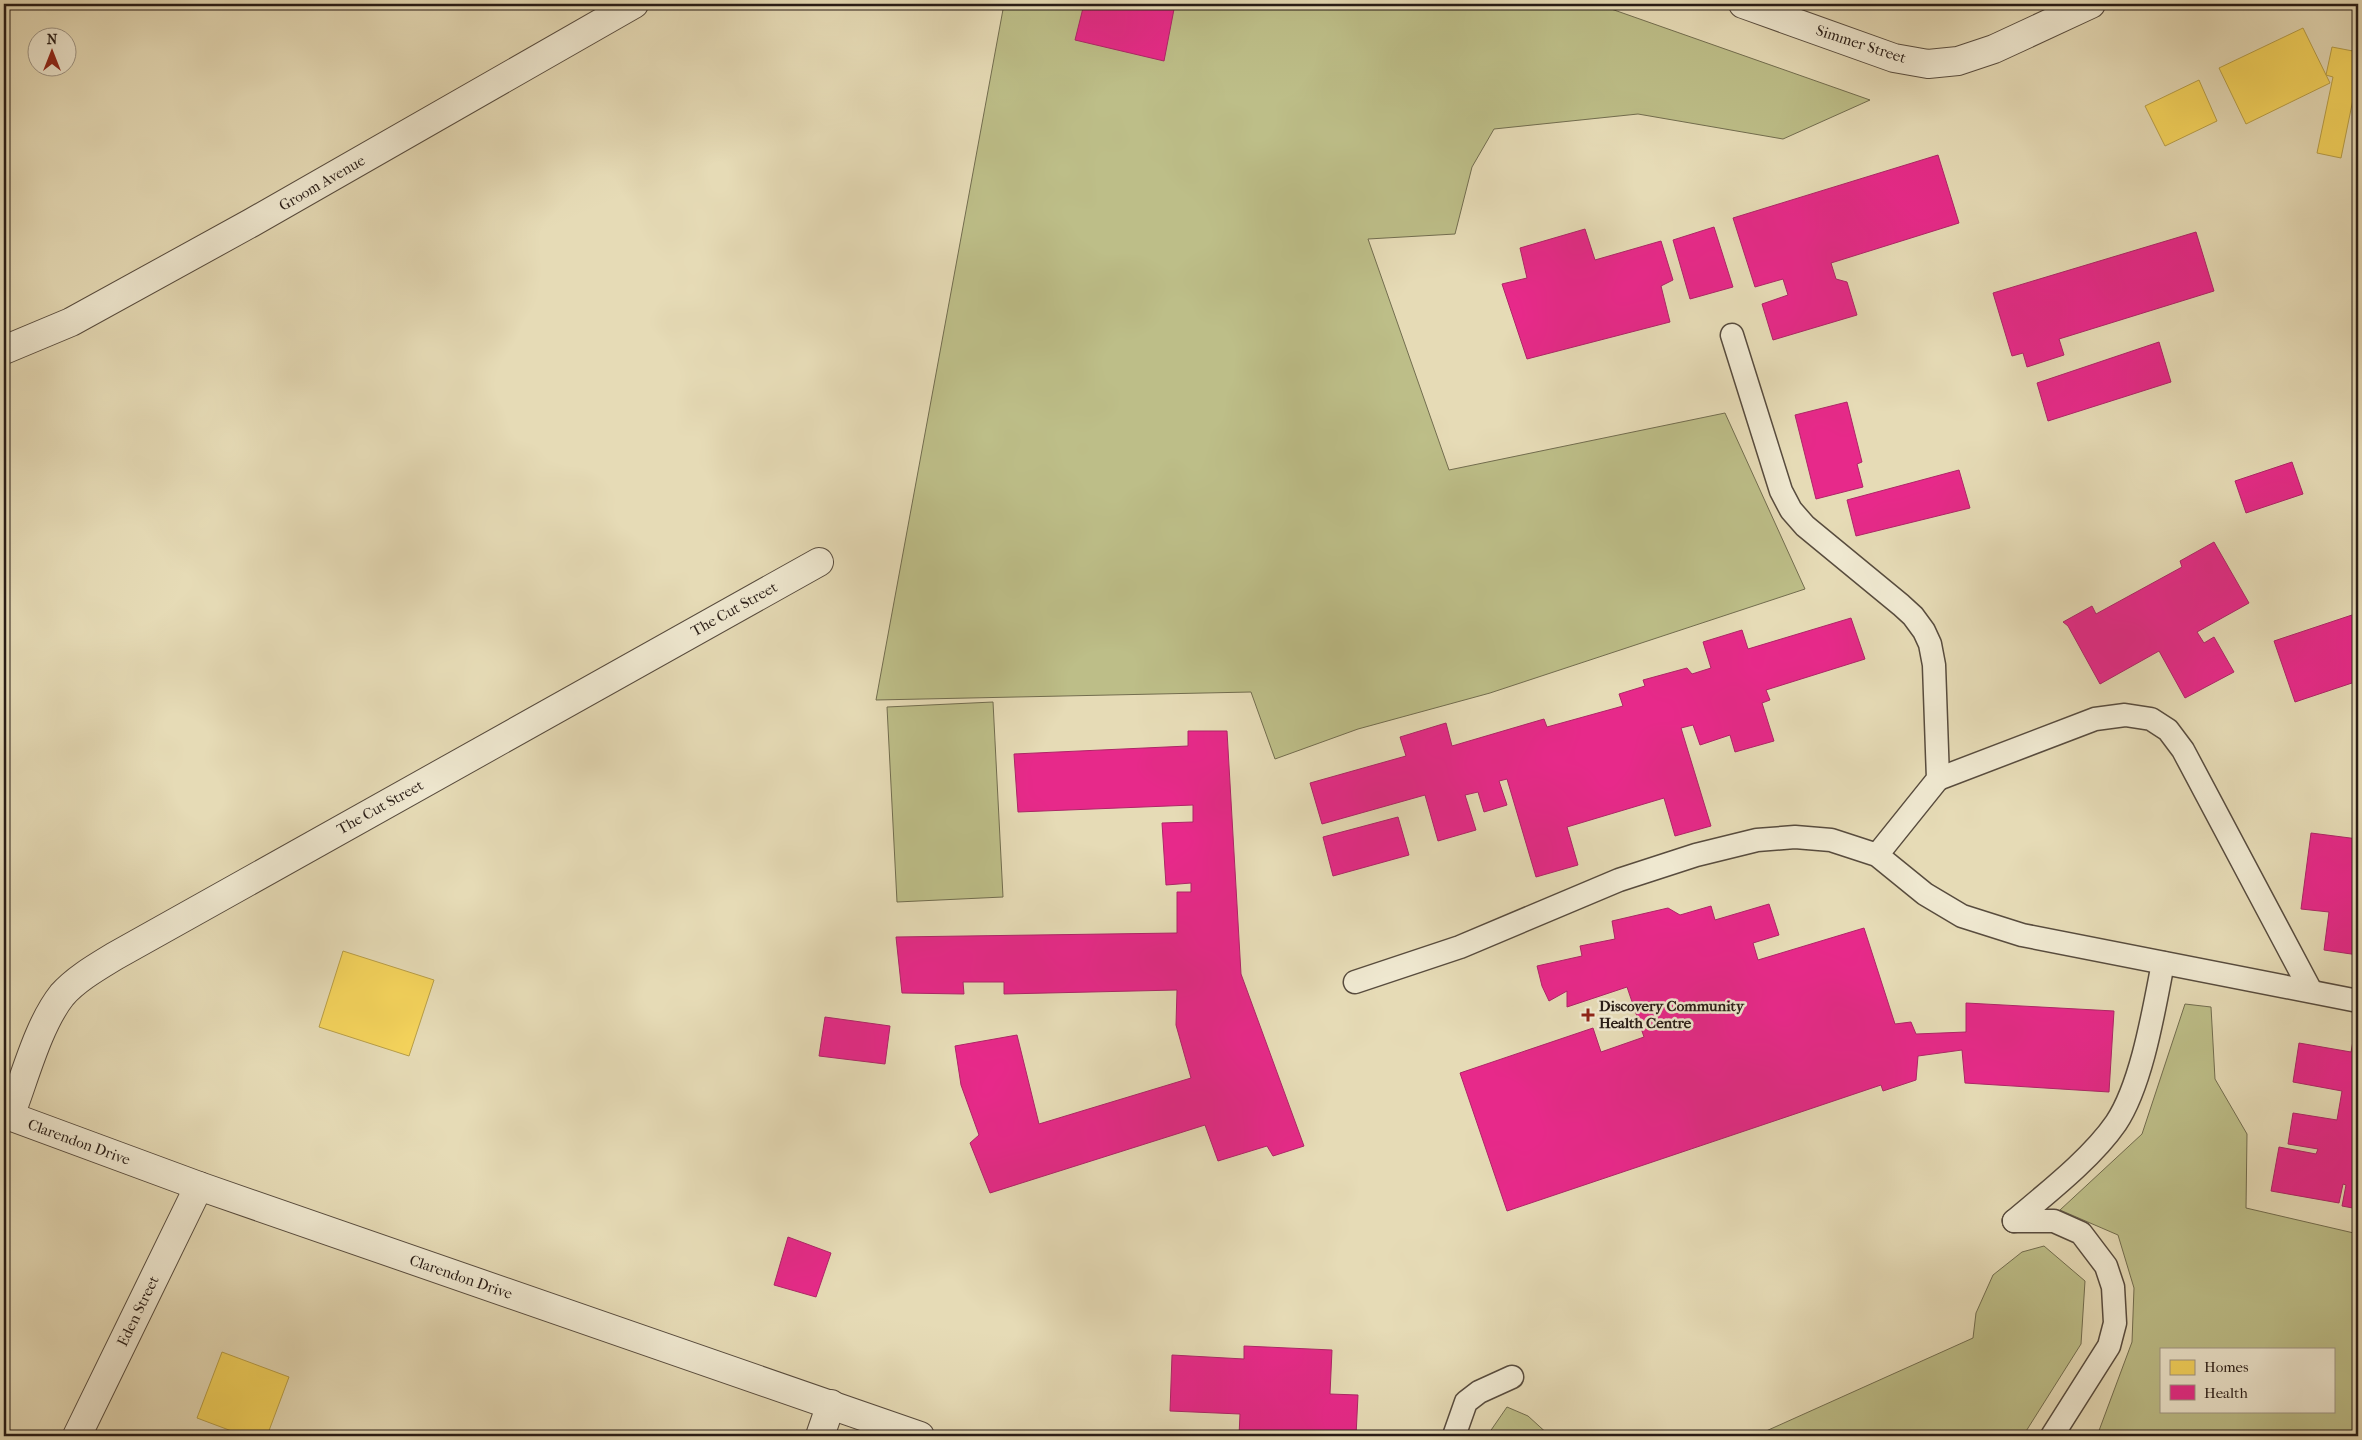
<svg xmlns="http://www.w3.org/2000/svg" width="2362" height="1440" viewBox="0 0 2362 1440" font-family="'IM FELL French Canon',serif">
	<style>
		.green { fill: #bdbe88; stroke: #726d4f; fill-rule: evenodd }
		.homes { fill: #f6d55c; stroke: #b89e47 }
		.health { fill: #e7298a; stroke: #ae2567 }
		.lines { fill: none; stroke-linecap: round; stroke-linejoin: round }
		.service-casing { stroke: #584c3e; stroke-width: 25 }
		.minor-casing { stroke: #584c3e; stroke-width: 30 }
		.tertiary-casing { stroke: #584c3e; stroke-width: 30 }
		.service { stroke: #efe8d0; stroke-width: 22 }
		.minor { stroke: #efe8d0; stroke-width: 28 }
		.tertiary { stroke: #efe8d0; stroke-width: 28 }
		.poi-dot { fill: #8f2418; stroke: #efe8d0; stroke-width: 2 }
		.labels { text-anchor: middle; stroke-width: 5; stroke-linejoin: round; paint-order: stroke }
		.street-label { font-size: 15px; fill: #281c16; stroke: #efe8d0 }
		.poi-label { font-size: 15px; font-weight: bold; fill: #281c16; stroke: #efe8d0; text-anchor: start }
	</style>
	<rect width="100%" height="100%" fill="#e6dbb6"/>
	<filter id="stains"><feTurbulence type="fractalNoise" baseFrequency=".004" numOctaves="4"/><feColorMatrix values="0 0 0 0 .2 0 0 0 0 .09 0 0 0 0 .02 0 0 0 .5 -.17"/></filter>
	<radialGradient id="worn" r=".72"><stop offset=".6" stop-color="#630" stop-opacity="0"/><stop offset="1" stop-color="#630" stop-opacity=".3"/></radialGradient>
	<!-- green -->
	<g class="green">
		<polygon points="1004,4 1597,4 1870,100 1783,139 1638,114 1494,129 1472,167 1455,234 1368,239 1449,470 1725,413 1805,589 1490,693 1358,729 1275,759 1251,692 876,700"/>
		<polygon points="993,702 1003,897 897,902 887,707"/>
		<path d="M 2185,1004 L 2211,1007 L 2215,1079 L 2247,1134 L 2246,1208 L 2358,1234 L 2358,1436 L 2097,1436 L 2132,1342 L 2134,1288 L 2118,1235 L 2060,1210 L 2142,1134 ZM 2161,1349 L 2333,1349 L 2333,1411 L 2161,1411 Z"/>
		<polygon points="2044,1246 2085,1281 2081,1344 2023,1436 1755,1436 1973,1338 1976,1313 1993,1275 2022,1252"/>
		<polygon points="1507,1407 1528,1416 1550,1436 1487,1436"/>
	</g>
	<!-- homes -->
	<g class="homes">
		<polygon points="2303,28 2330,83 2246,124 2219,68"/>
		<polygon points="2332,47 2358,52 2358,75 2341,158 2317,153 2333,77 2326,75"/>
		<polygon points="2199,80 2217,121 2165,146 2145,106"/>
		<polygon points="343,951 434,980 409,1056 319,1027"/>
		<polygon points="222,1352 289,1377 267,1436 245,1436 197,1418"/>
	</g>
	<!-- health -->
	<g class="health">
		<polygon points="1084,4 1175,4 1164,61 1075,40"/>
		<polygon points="1938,155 1959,223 1831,263 1836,279 1847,282 1857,315 1773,340 1762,304 1788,295 1783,279 1755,287 1733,218"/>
		<polygon points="1714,227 1733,287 1690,299 1673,240"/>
		<polygon points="1585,229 1595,260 1661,241 1673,280 1661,286 1670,322 1527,359 1502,284 1527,278 1520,248"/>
		<polygon points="2196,232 2214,291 2059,339 2064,355 2027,367 2023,353 2012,356 1993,293"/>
		<polygon points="2159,342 2171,382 2048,421 2037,383"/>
		<polygon points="2358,367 2358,384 2353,369"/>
		<polygon points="1847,402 1862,462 1857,464 1863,487 1816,499 1795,415"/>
		<polygon points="2355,439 2358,439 2358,482 2356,482"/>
		<polygon points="2292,462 2303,494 2246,513 2235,481"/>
		<polygon points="1959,470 1970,508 1856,536 1847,500"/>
		<polygon points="2214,542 2249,603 2197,632 2204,643 2214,637 2234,672 2185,698 2159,651 2100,684 2068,626 2063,622 2092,606 2096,614 2182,567 2180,561"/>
		<polygon points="2358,613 2358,681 2295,702 2274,641"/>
		<polygon points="1851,618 1865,659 1766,690 1770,700 1762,703 1774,741 1735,752 1730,735 1700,745 1693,725 1681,728 1711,826 1675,836 1664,798 1567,827 1578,865 1536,877 1507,779 1499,781 1507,805 1484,812 1478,792 1465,795 1476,830 1438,841 1425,795 1322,824 1310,783 1406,756 1400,737 1446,723 1452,746 1544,719 1547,727 1623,706 1619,694 1645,686 1643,680 1687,668 1692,674 1711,668 1703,642 1742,630 1748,649"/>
		<polygon points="1188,731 1227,731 1241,974 1304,1146 1273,1156 1267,1146 1218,1161 1205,1125 990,1193 970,1143 979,1135 961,1085 955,1046 1017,1035 1039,1124 1191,1078 1176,1025 1177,990 1004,994 1004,982 963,982 964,994 902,993 896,937 1177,933 1177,892 1191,892 1191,883 1166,885 1162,823 1193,822 1193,805 1018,812 1014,754 1188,746"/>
		<polygon points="1398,817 1409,855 1333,876 1323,837"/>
		<polygon points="2311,833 2358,839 2358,955 2324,950 2329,912 2301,909"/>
		<polygon points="1769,904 1779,935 1753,943 1758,960 1864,928 1895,1024 1911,1022 1916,1034 1966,1032 1966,1003 2114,1011 2109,1092 1965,1083 1962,1050 1918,1056 1916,1080 1883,1091 1881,1085 1507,1211 1460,1073 1593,1028 1601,1052 1644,1037 1627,987 1567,1007 1567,991 1549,1001 1542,986 1537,966 1582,956 1580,946 1615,939 1612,921 1668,908 1680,915 1711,906 1715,920"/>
		<polygon points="825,1017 890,1026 885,1064 819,1056"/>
		<polygon points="2356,1024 2358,1025 2358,1209 2342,1206 2346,1185 2343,1184 2339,1203 2271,1191 2279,1147 2316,1154 2318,1149 2288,1144 2293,1113 2337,1120 2342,1091 2293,1082 2299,1043 2351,1052"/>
		<polygon points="788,1237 831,1253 816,1297 774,1285"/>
		<polygon points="1244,1346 1332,1350 1330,1394 1358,1395 1356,1436 1239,1436 1240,1414 1170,1411 1172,1355 1244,1359"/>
	</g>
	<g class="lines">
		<defs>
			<g id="service">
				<polyline points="1732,335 1781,491 1791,510 1805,526 1901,605 1913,616 1924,631 1930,644 1934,665 1938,779 1877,855"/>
				<polyline points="1938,779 2095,719 2125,715 2151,719 2168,730 2183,750 2311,991"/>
				<polyline points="1355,982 1460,947 1619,880 1696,855 1757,840 1795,837 1831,840 1877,855 1925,894 1962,916 2022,935 2358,1001"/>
				<path d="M 2014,1221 C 2047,1193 2092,1158 2116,1123 C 2142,1084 2154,1009 2163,963"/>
				<polyline points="2014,1221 2054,1221 2081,1233 2106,1266 2113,1287 2115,1323 2109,1346 2052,1436"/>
				<polyline points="1454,1436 1466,1402 1479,1392 1512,1377"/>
			</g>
			<g id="minor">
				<polyline points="1743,4 1894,58 1928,64 1958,61 1994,49 2091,4"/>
				<polyline points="4,350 71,322 251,223 634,4"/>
				<path d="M 10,1116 C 24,1080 38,1025 62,995 C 76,979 97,967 115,956 L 819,562"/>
				<polyline points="77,1436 199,1186"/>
				<polyline points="820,1436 831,1404"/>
			</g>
			<polyline id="tertiary" points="4,1114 199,1186 920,1436"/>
		</defs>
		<!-- service casing -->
		<use href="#service" class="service-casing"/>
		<!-- minor casing -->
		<use href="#minor" class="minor-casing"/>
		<!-- tertiary casing -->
		<use href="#tertiary" class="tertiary-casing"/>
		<!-- service -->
		<use href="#service" class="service"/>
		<!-- minor -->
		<use href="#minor" class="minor"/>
		<!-- tertiary -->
		<use href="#tertiary" class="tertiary"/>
	</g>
	<!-- markers -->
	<path class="poi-dot" d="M1585.5 1007.5h5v5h5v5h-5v5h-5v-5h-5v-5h5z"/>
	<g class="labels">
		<!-- street labels -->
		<g class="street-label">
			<text transform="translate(1861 44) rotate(18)" y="5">Simmer Street</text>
			<text transform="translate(322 183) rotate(-30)" y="5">Groom Avenue</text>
			<text transform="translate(734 609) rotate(-29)" y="5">The Cut Street</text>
			<text transform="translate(380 807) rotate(-29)" y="5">The Cut Street</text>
			<text transform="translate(79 1142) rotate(20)" y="5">Clarendon Drive</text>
			<text transform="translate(461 1277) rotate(19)" y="5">Clarendon Drive</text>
			<text transform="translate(138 1311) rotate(-64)" y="5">Eden Street</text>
		</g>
		<!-- poi labels -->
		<g class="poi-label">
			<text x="1599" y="1011">Discovery Community<tspan x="1599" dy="17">Health Centre</tspan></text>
		</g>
	</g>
	<!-- margin -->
	<rect width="2362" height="1440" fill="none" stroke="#e6dbb6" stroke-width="20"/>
	<rect x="5" y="5" width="2352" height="1430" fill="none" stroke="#281c16" stroke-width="2.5"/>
	<rect x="10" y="10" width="2342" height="1420" fill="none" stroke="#281c16"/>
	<!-- legend -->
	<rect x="2160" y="1348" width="175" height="65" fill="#efe8d0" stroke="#9f9686"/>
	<rect x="2170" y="1360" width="25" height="15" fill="#f6d55c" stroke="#9f9686"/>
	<text x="2204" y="1372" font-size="15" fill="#281c16">Homes</text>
	<rect x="2170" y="1385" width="25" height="15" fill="#e7298a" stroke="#9f9686"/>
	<text x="2204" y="1398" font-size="15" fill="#281c16">Health</text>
	<!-- north arrow -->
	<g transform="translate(52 52)"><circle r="24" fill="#efe8d0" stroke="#9f9686"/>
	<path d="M0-4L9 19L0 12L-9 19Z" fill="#8f2418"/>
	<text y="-8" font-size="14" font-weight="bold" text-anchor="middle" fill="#281c16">N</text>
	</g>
	<rect width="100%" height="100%" filter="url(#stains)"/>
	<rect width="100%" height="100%" fill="url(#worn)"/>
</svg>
